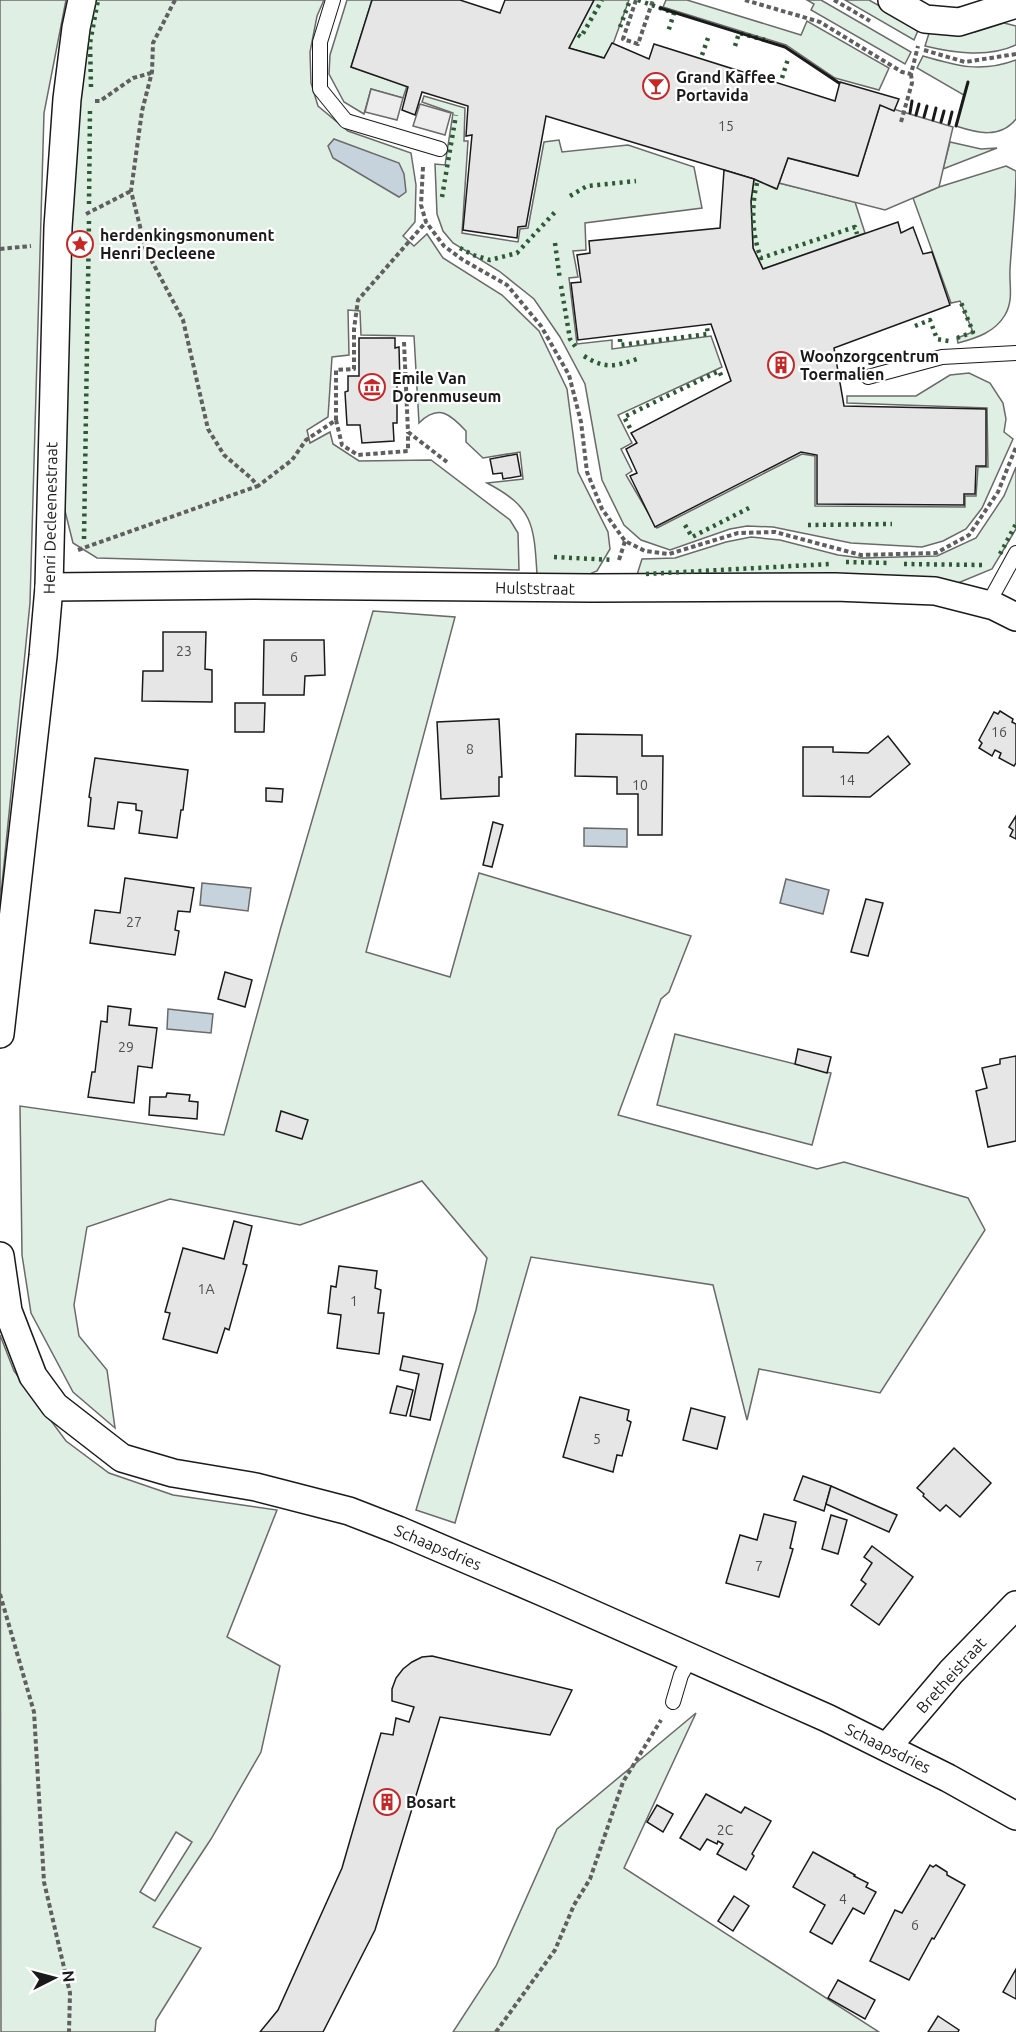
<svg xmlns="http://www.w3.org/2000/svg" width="1016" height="2032" viewBox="0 0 1016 2032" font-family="Ubuntu,sans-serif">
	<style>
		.green { fill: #e0efe3; stroke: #6a6a6a; stroke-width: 1.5; fill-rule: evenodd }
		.parking { fill: #ededed; stroke: #6a6a6a; stroke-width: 1.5 }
		.water { fill: #c6d2dc; stroke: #6a6a6a; stroke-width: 1.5 }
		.building { fill: #e6e6e6; stroke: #1a1a1a; stroke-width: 1.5 }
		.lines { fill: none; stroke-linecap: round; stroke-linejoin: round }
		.service-casing { stroke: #1a1a1a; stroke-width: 16 }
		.minor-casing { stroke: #1a1a1a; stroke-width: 30 }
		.path { stroke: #5f5f5f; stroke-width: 4; stroke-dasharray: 4.5 3; stroke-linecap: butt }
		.service { stroke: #fff; stroke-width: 14 }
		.minor { stroke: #fff; stroke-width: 27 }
		.hedge { stroke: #2b5a34; stroke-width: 4.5; stroke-dasharray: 3 4.5; stroke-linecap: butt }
		.wall { stroke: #1a1a1a; stroke-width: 3 }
		.labels { text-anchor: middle; stroke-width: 4.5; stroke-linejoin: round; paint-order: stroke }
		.number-label { font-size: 14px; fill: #4d4d4d }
		.poi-label { font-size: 16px; font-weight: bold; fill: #1a1a1a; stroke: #fff; text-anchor: start }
		.street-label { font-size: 16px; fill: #1a1a1a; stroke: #fff }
	</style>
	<rect width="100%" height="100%" fill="#fff"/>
	<!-- green -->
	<g class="green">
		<polygon points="0,0 66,0 44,113 30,603 0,904"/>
		<path d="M 94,0 L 324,0 L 317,16 L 310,52 L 311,83 L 318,106 L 348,131 L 411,153 L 416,185 L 415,222 L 403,236 L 414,246 L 427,234 L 443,258 L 502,295 L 539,331 L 567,389 L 578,472 L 608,532 L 610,549 L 597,571 L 587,575 L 537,574 C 534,524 533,507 487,483 L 523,479 L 520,452 L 483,458 L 466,442 L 466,431 C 451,415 439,403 419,423 L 414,336 L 361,335 L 360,311 L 348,310 L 349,355 L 332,357 L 328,417 L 307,430 L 310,443 L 330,432 L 333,444 L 359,461 L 431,460 L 510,520 L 518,533 L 519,570 L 97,558 L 73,543 L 64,507 L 69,244 L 85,40 Z"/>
		<polygon points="347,0 372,0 351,67 407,86 403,98 371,89 364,114 344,102 329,74 330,55"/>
		<polygon points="594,0 629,0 613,44 604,58 569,48"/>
		<polygon points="666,0 687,0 801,35 807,21 889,68 879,90 835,78 786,45 663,7"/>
		<polygon points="807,0 821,0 911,52 905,64 811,10 814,4"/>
		<polygon points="845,0 869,0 919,28 914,40"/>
		<path d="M 1004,23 L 1016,26 L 1016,45 C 988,58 954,53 925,46 L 930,30 L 955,35 L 975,32 Z"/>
		<path d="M 923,56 C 957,66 981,73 1016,60 L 1016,119 C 1000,139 977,133 956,126 L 964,95 L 917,68 Z"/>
		<polygon points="424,96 465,108 464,141 468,141 462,233 518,242 520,229 528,228 544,142 559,140 562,152 628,145 694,167 702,208 585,223 586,250 573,251 578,277 569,278 577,344 612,340 612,349 711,336 722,367 618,415 632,443 621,449 632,471 626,475 657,528 802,454 815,456 815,506 965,507 965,496 976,496 978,467 988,467 987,408 847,403 847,396 916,396 950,375 969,373 990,383 1003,403 1006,419 1004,432 1013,439 982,508 966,529 943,541 922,547 851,543 773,527 747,526 730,529 670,550 641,540 624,525 602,480 585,384 560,337 534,299 499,271 453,243 443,231 437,214 435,164 445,165 453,113 422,102"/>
		<polygon points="950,142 981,149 997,148 943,169"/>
		<path d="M 1006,166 L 1016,171 C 1016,203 1012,236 1010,269 C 1009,285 1014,299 1005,315 C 995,332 977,338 958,343 L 957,338 L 973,332 L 960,301 L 951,303 L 913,198 L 939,187 Z"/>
		<polygon points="754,179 776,189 779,183 855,202 865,233 763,269 753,248 751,201"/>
		<polygon points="1016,467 1016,529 992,569 958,583 636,578 642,559 675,558 726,542 751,537 780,540 838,555 862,558 937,556 976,538 1004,496"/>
		<polygon points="373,611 455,617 366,952 450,977 479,873 691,936 669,992 661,999 618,1115 817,1169 844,1162 968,1198 985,1230 880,1393 759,1369 747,1420 713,1285 531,1257 455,1523 416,1510 476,1310 487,1258 422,1181 300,1225 170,1199 87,1227 74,1305 79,1336 107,1370 115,1428 73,1392 31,1313 22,1255 20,1106 224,1135 281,927"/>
		<polygon points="675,1034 831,1073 812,1145 657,1105"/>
		<path d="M 0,1335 L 14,1371 L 66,1441 L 109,1473 L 173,1495 L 277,1510 L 227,1637 L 280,1666 L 261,1752 L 211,1839 L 153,1927 L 201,1948 L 156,2020 L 155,2032 L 1,2032 ZM 176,1832 L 192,1842 L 155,1901 L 140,1892 Z"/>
		<polygon points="696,1713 624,1868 879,2032 453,2032 496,1966 557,1829"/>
	</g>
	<!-- parking -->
	<g class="parking">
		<polygon points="371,89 403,98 397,120 365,112"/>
		<polygon points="420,104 451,113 445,135 413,126"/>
		<polygon points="880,105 953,127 939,187 885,210 779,183 788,158 858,176"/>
	</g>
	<!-- water -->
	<g class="water">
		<polygon points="334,139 399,163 404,174 406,192 399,197 333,158 328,146"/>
		<polygon points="584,828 627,829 627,847 584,846"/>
		<polygon points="786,879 829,890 823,914 780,903"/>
		<polygon points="202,883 251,888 248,911 200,905"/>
		<polygon points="168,1009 213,1014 211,1033 167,1029"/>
	</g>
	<!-- building -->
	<g class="building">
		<polygon points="372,0 460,0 500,13 505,0 594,0 569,48 604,58 612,43 649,59 654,44 835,101 840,82 899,99 894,111 880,105 858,176 788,158 777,189 754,179 546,116 526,226 518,227 517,238 463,230 472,135 466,136 468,106 422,92 415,115 402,110 408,87 351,67"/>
		<polygon points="724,170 754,179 751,201 753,248 763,269 898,222 901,233 913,227 923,254 932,252 950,305 834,348 844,406 986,409 986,466 976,466 975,494 964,494 964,505 817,504 817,455 801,452 655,527 630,476 637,473 626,449 637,443 631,433 731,381 711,324 578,340 571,283 581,282 577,255 590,253 589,241 720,228"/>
		<polygon points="359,338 395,338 395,348 399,347 400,383 397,382 397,423 393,423 394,441 362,443 360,425 347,425 345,392 348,391 348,376 359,376"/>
		<polygon points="517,454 521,476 503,479 502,473 493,474 490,459"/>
		<polygon points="163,632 206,632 205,669 212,670 212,702 142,701 143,671 163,671"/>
		<polygon points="264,640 324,640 325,675 305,676 304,695 263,695"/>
		<polygon points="235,703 265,703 264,732 235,732"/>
		<polygon points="1000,711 1013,719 1012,722 1016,724 1016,763 1014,766 999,758 1001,753 995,750 992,756 979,748 982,743 979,740 994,712 998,714"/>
		<polygon points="499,719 502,777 499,777 499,796 441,799 437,722"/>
		<polygon points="576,734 642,735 642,756 663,756 662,835 638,835 638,794 617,794 617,777 575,776"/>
		<polygon points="888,736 910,764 870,797 803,796 803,747 833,747 833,752 868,753"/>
		<polygon points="95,758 188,770 183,810 181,810 177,838 139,833 142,811 136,810 136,804 118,802 114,829 88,826 91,798 89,797"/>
		<polygon points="266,788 283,789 282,802 266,801"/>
		<polygon points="1016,816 1016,839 1010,836 1013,830 1009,827"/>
		<polygon points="493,822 503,825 492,867 483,865"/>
		<polygon points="125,878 194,888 190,912 178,911 175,930 179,931 175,955 90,943 95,910 120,913"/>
		<polygon points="866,899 883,903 868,956 851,952"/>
		<polygon points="225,972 252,980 245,1007 218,999"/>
		<polygon points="108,1006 131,1009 129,1025 157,1028 152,1068 138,1066 134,1103 88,1097 92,1072 95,1072 101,1021 107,1022"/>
		<polygon points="798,1049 831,1057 827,1073 795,1064"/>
		<polygon points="1016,1056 1016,1141 988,1147 976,1091 987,1088 982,1068 1000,1064 1000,1059"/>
		<polygon points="167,1093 190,1095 189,1101 198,1102 197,1119 149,1115 150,1097 166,1097"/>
		<polygon points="281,1111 308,1120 302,1139 276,1131"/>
		<polygon points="234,1221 252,1226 243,1264 247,1265 229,1330 225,1328 217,1353 163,1339 170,1313 165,1312 183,1248 224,1259"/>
		<polygon points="339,1266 377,1271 375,1288 381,1290 378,1313 384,1313 379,1354 337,1348 341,1315 328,1313 331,1286 336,1287"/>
		<polygon points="403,1356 443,1364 430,1420 410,1416 419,1374 400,1370"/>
		<polygon points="397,1386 413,1390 406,1416 390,1413"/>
		<polygon points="580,1397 629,1410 627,1420 631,1422 622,1456 617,1455 613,1472 563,1457"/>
		<polygon points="691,1408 725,1417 717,1449 683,1440"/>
		<polygon points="954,1448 991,1483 960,1517 946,1505 940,1511 923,1496 924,1494 917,1488"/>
		<polygon points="803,1476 831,1486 824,1511 794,1500"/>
		<polygon points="831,1486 897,1515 889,1532 826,1504"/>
		<polygon points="764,1514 796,1522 790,1548 793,1549 779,1597 726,1583 740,1535 757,1540"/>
		<polygon points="831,1515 847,1520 838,1554 822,1549"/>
		<polygon points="872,1546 913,1577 879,1625 851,1605 866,1584 861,1580 872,1563 864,1557"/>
		<polygon points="432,1656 572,1690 550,1735 440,1717 375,1930 323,2032 260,2032 278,2010 342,1868 381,1733 393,1735 396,1718 409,1722 414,1707 392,1701 392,1689 396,1678 403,1669 412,1662 422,1657"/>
		<polygon points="706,1794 741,1813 745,1807 771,1821 752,1854 754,1856 746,1870 717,1854 723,1844 718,1841 717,1844 707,1839 700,1850 680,1838"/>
		<polygon points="657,1805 673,1814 663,1832 647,1822"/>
		<polygon points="813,1852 855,1875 854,1876 868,1883 866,1887 876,1892 864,1914 853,1908 832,1944 810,1932 825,1905 793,1887"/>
		<polygon points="930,1865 933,1867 936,1865 947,1872 947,1875 965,1885 934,1939 932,1938 909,1980 870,1961 895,1910 902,1913"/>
		<polygon points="734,1896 749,1906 733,1931 718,1921"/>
		<polygon points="1016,1969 1016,1999 1003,1992"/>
		<polygon points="838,1980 875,2000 865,2019 828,1998"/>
		<polygon points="938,2016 959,2030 958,2032 928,2032"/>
	</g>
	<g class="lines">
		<defs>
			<g id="service">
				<polyline points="333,0 320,42 320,89 346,121 440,149"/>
				<polyline points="868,377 942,357 1016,353"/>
				<polyline points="988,604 1016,553"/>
				<polyline points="673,1702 681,1675 691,1657"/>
			</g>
			<g id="minor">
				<polyline points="892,0 925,19 959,22 1016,4"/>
				<polyline points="49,587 253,585 592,588 835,587 935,591 994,606 1016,617"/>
				<polyline points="0,1034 43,656 49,587 58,227 67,99 76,28 82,0"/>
				<polyline points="0,1256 8,1311 33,1376 55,1406 122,1458 173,1473 256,1487 349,1511 398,1530 552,1596 827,1718 948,1778 1016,1816"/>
				<polyline points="887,1747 951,1672 1016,1605"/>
			</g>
		</defs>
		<!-- service casing -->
		<use href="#service" class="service-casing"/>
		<!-- minor casing -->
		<use href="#minor" class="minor-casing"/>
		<!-- path -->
		<g class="path">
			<polyline points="175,0 153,43 152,72 142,111 131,191 146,250 183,320 208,429 224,455 251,478 258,486 292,460 306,440 336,420 342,445 358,455 408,451 408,432"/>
			<polyline points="636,0 623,39 638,44 653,0"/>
			<polyline points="745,0 820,22 902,72 911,74 918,46"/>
			<polyline points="834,0 870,21"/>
			<polyline points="924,50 965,62 1016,54"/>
			<polyline points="95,101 100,101 133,78 151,73"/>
			<polyline points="901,122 912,83 911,74"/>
			<polyline points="423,167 421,205 426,222 444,246 463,260 507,285 541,326 569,375 581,422 587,472 602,509 625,541 645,551 669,554 738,533 775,532 861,555 936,553 969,535 998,492 1016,447"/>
			<polyline points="86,214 131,191"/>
			<polyline points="0,249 31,246"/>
			<polyline points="404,342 408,432 447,462"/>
			<polyline points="336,420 336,370 354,369 354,329 358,300 426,222"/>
			<polyline points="78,550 258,486"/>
			<polyline points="619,560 625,541"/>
			<polyline points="0,1594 34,1712 44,1882 70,1993 69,2032"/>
			<polyline points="496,2032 555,1950 574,1905 590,1879 623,1782 661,1720"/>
		</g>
		<!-- service -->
		<use href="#service" class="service"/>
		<!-- minor -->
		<use href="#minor" class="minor"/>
		<!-- hedge -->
		<g class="hedge">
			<polyline points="638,0 674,13 668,32"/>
			<polyline points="620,27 630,0"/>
			<polyline points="578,35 581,37 602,0"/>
			<polyline points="735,46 739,33 765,40"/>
			<polyline points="702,55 708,38"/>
			<polyline points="782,78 788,59"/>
			<polyline points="91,87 90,43 98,0"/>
			<path d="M 757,183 C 751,207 752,235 761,258 L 855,227 L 857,234"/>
			<polyline points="570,196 587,186 636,181"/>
			<polyline points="442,197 456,115"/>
			<polyline points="89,204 90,108"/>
			<polyline points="555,243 560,280"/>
			<polyline points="460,248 473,255 490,260 517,253 556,211"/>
			<polyline points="561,286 570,339 577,349"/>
			<polyline points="915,326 930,320 937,339 949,341"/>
			<polyline points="957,338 973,332 960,300"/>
			<polyline points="620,339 620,345 708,334 707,328"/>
			<path d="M 584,356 C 606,370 616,366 640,358"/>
			<polyline points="630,428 624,417 719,371 723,379"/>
			<polyline points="685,525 692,537 749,508"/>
			<polyline points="808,525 892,524"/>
			<polyline points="84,539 89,220"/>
			<polyline points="1000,554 1016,524"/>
			<polyline points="554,557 614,560"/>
			<polyline points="846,562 891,563"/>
			<polyline points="904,564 982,565"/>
			<polyline points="646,574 830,564"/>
		</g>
		<!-- wall -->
		<g class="wall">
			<polyline points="660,8 785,47 839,83"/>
			<polyline points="910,113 912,101"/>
			<polyline points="916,115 919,104"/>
			<polyline points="924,117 927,106"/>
			<polyline points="933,120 936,108"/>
			<polyline points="941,122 944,111"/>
			<polyline points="949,124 952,112"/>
			<polyline points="956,126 968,82"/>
		</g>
	</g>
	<!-- icons -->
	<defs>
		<symbol id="bar-ring" viewBox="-11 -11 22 22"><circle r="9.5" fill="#fff" stroke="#c62828" stroke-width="1.5"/><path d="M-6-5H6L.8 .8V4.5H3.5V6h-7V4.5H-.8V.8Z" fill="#c62828"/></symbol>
		<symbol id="sight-ring" viewBox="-11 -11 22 22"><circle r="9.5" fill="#fff" stroke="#c62828" stroke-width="1.5"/><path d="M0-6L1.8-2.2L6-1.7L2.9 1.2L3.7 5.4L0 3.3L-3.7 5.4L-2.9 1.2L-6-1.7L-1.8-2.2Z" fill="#c62828"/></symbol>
		<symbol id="building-ring" viewBox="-11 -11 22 22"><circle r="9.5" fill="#fff" stroke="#c62828" stroke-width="1.5"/><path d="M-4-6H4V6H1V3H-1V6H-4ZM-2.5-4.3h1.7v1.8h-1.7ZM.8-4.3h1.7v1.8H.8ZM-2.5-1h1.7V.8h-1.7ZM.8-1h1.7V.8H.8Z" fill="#c62828"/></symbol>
		<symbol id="museum-ring" viewBox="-11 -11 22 22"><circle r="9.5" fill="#fff" stroke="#c62828" stroke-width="1.5"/><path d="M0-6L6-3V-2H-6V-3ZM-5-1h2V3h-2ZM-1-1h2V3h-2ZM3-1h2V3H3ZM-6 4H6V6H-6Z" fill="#c62828"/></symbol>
	</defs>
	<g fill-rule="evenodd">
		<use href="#bar-ring" x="641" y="71" width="30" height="30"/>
		<use href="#sight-ring" x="65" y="229" width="30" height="30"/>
		<use href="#building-ring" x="766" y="350" width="30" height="30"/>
		<use href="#museum-ring" x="357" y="372" width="30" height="30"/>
		<use href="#building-ring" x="372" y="1787" width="30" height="30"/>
	</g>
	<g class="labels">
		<!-- number labels -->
		<g class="number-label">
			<text x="726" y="131">15</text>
			<text x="184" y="656">23</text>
			<text x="294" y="662">6</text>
			<text x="999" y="737">16</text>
			<text x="470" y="754">8</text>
			<text x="847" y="785">14</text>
			<text x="640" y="790">10</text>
			<text x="134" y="927">27</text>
			<text x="126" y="1052">29</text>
			<text x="206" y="1294">1A</text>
			<text x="354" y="1306">1</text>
			<text x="597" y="1444">5</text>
			<text x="759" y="1571">7</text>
			<text x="725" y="1835">2C</text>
			<text x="843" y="1904">4</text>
			<text x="915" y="1930">6</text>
		</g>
		<!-- poi labels -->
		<g class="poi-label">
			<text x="676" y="83">Grand Kaffee<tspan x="676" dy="18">Portavida</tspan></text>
			<text x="100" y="241">herdenkingsmonument<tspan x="100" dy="18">Henri Decleene</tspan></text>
			<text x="800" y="362">Woonzorgcentrum<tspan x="800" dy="18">Toermalien</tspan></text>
			<text x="392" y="384">Emile Van<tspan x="392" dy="18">Dorenmuseum</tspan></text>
			<text x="406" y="1808">Bosart</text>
		</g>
		<!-- street labels -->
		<g class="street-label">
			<text transform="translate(50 518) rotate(-89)" y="6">Henri Decleenestraat</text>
			<text transform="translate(535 588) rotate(1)" y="6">Hulststraat</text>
			<text transform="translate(438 1547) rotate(23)" y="6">Schaapsdries</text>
			<text transform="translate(951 1675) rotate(-48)" y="6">Bretheistraat</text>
			<text transform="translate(888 1748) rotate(26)" y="6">Schaapsdries</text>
		</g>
	</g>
	<!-- north arrow -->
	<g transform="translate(54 1978) rotate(84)" stroke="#ffffff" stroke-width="4.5" paint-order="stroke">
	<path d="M0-4.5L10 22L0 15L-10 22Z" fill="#1a1a1a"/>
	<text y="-9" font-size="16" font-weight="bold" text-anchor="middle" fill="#1a1a1a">N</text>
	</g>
</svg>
